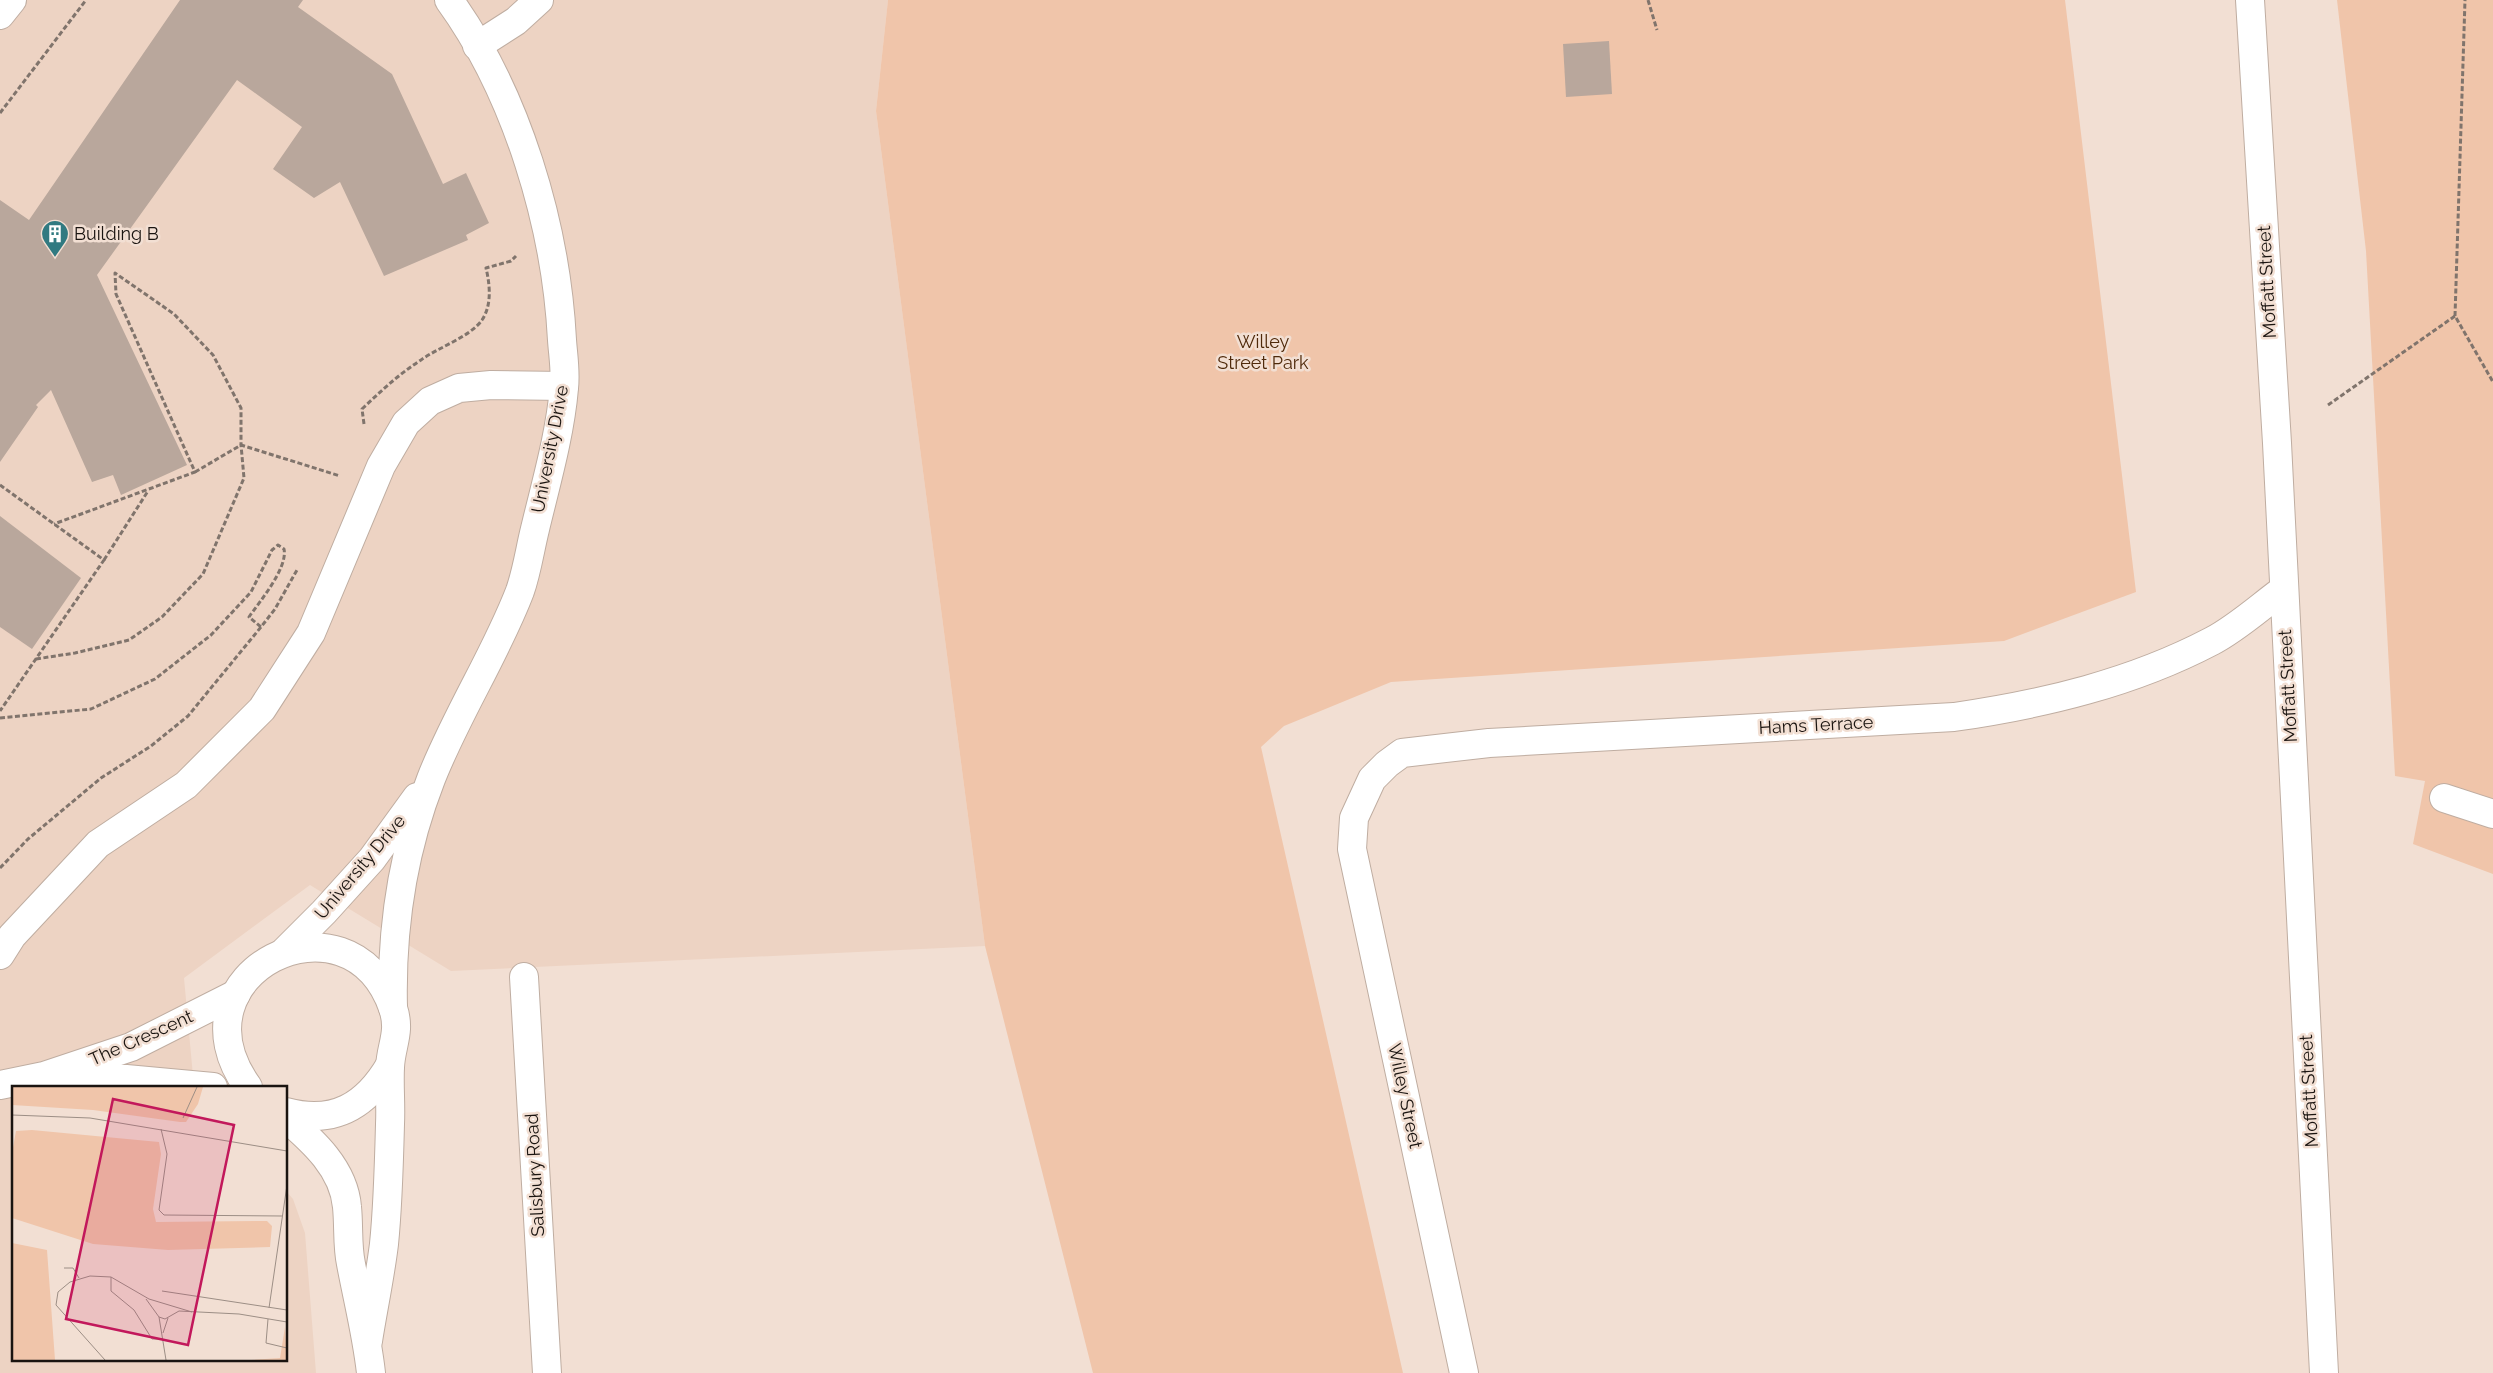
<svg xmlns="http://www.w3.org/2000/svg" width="2493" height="1373" viewBox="0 0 2493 1373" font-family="Raleway,sans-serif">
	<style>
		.built { fill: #edd3c3 }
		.green { fill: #f0c5aa }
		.building { fill: #b9a79c }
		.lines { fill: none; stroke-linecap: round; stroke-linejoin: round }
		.minor-casing { stroke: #bfada1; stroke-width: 30 }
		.major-casing { stroke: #bfada1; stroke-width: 30 }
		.path { stroke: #80746c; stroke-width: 3; stroke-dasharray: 5 2.5; stroke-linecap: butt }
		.minor { stroke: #fff; stroke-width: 28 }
		.major { stroke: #fff; stroke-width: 28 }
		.labels { text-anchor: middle; stroke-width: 5; stroke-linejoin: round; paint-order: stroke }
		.poi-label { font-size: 18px; fill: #1a1410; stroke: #f2dfd3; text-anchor: start }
		.street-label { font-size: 18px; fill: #1a1410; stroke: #f2dfd3 }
		.park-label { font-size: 18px; fill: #4f290a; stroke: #f2dfd3 }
		.inset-road { fill: none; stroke: #9c8e85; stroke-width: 1 }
		.view { fill: #c2185b; fill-opacity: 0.15; stroke: #c2185b; stroke-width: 2.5 }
		.inset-edge { fill: none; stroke: #1a1410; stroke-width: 2.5 }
	</style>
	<rect width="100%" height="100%" fill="#f2dfd3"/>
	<!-- built -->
	<polygon class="built" points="0,0 888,0 876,111 985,946 451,971 310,885 184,978 194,1087 14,1087 14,1359 286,1359 286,1191 293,1199 305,1233 316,1373 0,1373"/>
	<!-- green -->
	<g class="green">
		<polygon points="888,0 2065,0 2136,592 2004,641 1391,682 1284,726 1261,747 1403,1373 1093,1373 985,946 876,111"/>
		<polygon points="2337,0 2493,0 2493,874 2413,844 2425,781 2395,776 2366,251"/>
	</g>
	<!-- building -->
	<g class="building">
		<polygon points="180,0 303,0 298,7 392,74 443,184 466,173 489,223 466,235 468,240 384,276 340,182 314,198 273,169 302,127 237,80 97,275 187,465 121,495 113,475 92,482 51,390 36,405 38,407 0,462 0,200 29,220"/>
		<polygon points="1609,41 1612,94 1566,97 1563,44"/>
		<polygon points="0,516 81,578 32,649 0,627"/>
	</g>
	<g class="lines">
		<defs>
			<g id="minor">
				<polyline points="0,15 12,0"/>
				<polyline points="477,46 516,21 539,0"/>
				<polyline points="2444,798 2493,814"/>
				<polyline points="285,951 324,912 372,859 417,797"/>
				<polyline points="0,955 12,936 98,844 186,785 262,709 311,633 381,466 406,423 430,401 459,388 491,385 564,386"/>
				<polyline points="524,977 547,1373"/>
				<path d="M 393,1008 C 391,929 402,853 431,779 C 456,715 496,654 520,591 C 527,571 530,549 535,529 C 546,483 560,435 564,388 C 566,372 563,355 562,340 C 556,225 517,94 449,0"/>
				<polyline points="65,1077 126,1079 213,1087"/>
				<polyline points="0,1085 44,1076 131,1047 236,994"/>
				<path d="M 248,1087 C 166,973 349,883 393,1008 C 401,1032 391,1045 390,1067 C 389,1086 391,1105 390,1124 C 389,1164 388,1205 384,1244 C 380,1277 373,1309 368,1341"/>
				<path d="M 286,1112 C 334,1125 366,1106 390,1065"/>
				<path d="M 286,1118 C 313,1141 344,1169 347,1207 C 349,1226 347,1246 351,1264 C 358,1301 367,1336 371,1373"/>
				<path d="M 1464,1373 L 1352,849 L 1354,818 L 1372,779 L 1387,764 L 1402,753 L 1489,743 L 1954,717 C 2044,704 2132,683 2212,641 C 2237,628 2261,606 2283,590"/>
			</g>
			<polyline id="major" points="2250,0 2277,443 2324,1373"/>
		</defs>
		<!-- minor casing -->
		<use href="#minor" class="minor-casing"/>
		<!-- major casing -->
		<use href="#major" class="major-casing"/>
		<!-- path -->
		<g class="path">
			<polyline points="1648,0 1657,30"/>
			<polyline points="0,113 86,0"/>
			<polyline points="2455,316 2465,0"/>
			<polyline points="2328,405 2455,316 2493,382"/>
			<path d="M 364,424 L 362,409 C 381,391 399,374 421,360 C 437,348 470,337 482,320 C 492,305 490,285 486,268 L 511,261 L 516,256"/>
			<polyline points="195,472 241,445 340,476"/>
			<polyline points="0,485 104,560 0,711"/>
			<polyline points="104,560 148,491"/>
			<polyline points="36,659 75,653 129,640 162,617 203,574 244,478 241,445 241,408 213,355 174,314 115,273 116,294 195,472 54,524"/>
			<path d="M 0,718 L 91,709 L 155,679 L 211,635 L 251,592 L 272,550 L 278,545 L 284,549 C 288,568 260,601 249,617 L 261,627 L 275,609 L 297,570"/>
			<polyline points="0,868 28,839 101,778 151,746 188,716 261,627"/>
		</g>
		<!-- minor -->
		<use href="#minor" class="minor"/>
		<!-- major -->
		<use href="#major" class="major"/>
	</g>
	<!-- icons -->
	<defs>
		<symbol id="building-pin" viewBox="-11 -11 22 30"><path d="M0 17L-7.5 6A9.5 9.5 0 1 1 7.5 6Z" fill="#317a81" stroke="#f2dfd3"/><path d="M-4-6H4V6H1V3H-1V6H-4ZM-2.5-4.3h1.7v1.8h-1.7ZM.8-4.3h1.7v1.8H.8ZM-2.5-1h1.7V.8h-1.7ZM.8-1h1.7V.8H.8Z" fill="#fff"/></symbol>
	</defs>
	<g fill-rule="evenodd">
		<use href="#building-pin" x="39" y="218" width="32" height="43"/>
	</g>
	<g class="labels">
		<!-- poi labels -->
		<g class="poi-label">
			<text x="74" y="240">Building B</text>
		</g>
		<!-- street labels -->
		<g class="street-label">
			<text transform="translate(2267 282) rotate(-93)" y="6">Moffatt Street</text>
			<text transform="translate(550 449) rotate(-79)" y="6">University Drive</text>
			<text transform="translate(2288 686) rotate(-93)" y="6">Moffatt Street</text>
			<text transform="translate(1816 725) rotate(-3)" y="6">Hams Terrace</text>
			<text transform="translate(360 867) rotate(-50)" y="6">University Drive</text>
			<text transform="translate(141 1038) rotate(-24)" y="6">The Crescent</text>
			<text transform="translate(2309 1091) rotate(-93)" y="6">Moffatt Street</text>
			<text transform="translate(1405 1096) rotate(78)" y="6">Willey Street</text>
			<text transform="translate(535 1175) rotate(-93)" y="6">Salisbury Road</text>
		</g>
		<!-- park labels -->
		<g class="park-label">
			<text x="1263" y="348">Willey<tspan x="1263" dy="21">Street Park</tspan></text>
		</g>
	</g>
	<!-- overview -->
	<g transform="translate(12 1086)">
		<rect width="275" height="275" fill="#f2dfd3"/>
		<path d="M 0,1 L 191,1 L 186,18 L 174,36 L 168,36 L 81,24 L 0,19 ZM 20,44 L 147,56 L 149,68 L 141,123 L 144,136 L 255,135 L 260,140 L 258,161 L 156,164 L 81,158 L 0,132 L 0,67 L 4,45 ZM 0,157 L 35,164 L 43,274 L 0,274 ZM 273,241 L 275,274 L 239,274 L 268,272 Z" fill="#f0c5aa"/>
		<path class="inset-road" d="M 0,29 L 78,32 L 275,65M 171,32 L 185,1M 149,43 L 155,68 L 147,124 L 152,129 L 270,130M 52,182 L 61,182 L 67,192M 99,191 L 99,205 L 122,224 L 140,253 L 150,253M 150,205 L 275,224M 134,213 L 147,231 L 154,274M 257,222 L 275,99M 147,231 L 153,233 L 167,225 L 227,228 L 275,236M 256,233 L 254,257 L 275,262M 151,247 L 156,232M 93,274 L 44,219 L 46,206 L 58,196 L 78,190 L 99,191 L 137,213 L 180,226"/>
		<path class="view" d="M 101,13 L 222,39 L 176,259 L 54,233 Z"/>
		<rect width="275" height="275" class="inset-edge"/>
	</g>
</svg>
